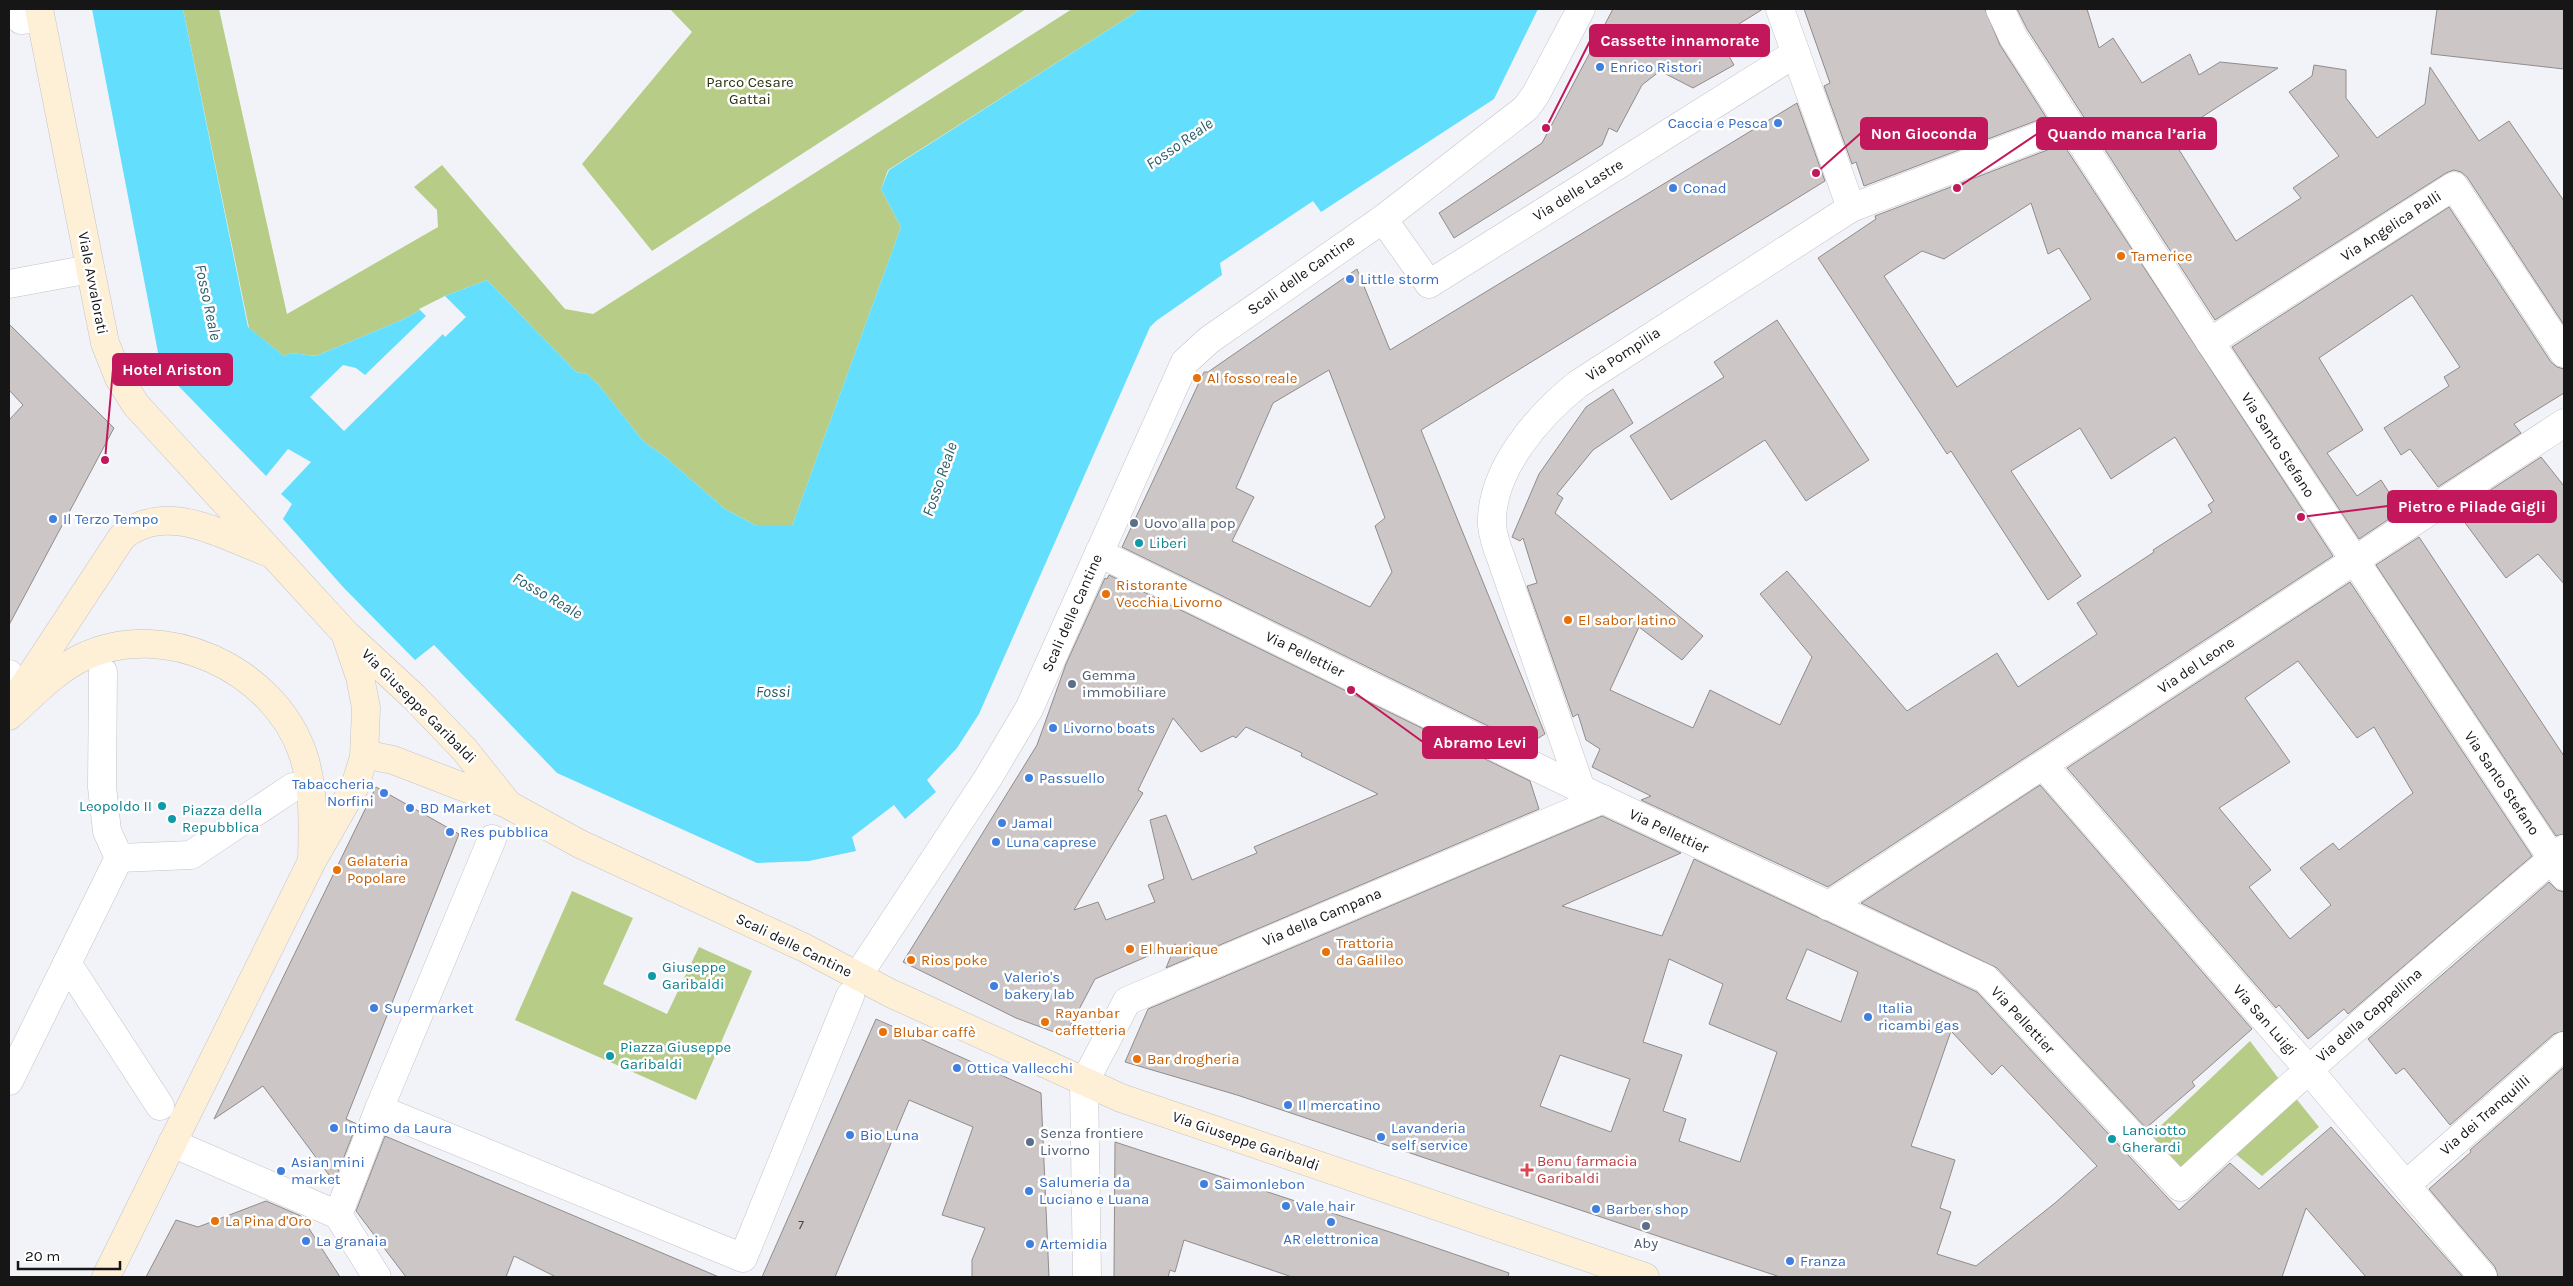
<svg xmlns="http://www.w3.org/2000/svg" width="2573" height="1286" viewBox="0 0 2573 1286" font-family="Karla,sans-serif">
	<style>
		.green { fill: #b7cc86 }
		.water { fill: #64defd }
		.pier { fill: #f2f3f8 }
		.building { fill: #ccc6c6; stroke: #918c8b; fill-rule: evenodd }
		.lines { fill: none; stroke-linecap: round; stroke-linejoin: round }
		.street-casing { stroke: #c3c3c8; stroke-width: 29 }
		.secondary-casing { stroke: #c3c3c8; stroke-width: 29 }
		.street { stroke: #fff; stroke-width: 28 }
		.secondary { stroke: #fdf0d7; stroke-width: 28 }
		.shop-dot { fill: #3f7fe0; stroke: #fff; stroke-width: 2 }
		.food-dot { fill: #e8710a; stroke: #fff; stroke-width: 2 }
		.service-dot { fill: #5c6f8a; stroke: #fff; stroke-width: 2 }
		.culture-dot { fill: #0f9aa8; stroke: #fff; stroke-width: 2 }
		.health-dot { fill: #e0444e; stroke: #fff; stroke-width: 2 }
		.labels { text-anchor: middle; stroke-width: 5; stroke-linejoin: round; paint-order: stroke }
		.number-label { font-size: 12px; fill: #444243 }
		.shop-label { font-size: 15px; fill: #366cbe; stroke: #fff; text-anchor: start }
		.park-label { font-size: 15px; fill: #28320d; stroke: #fff }
		.street-label { font-size: 15px; fill: #161617; stroke: #fff }
		.food-label { font-size: 15px; fill: #c56008; stroke: #fff; text-anchor: start }
		.service-label { font-size: 15px; fill: #4e5e75; stroke: #fff; text-anchor: start }
		.culture-label { font-size: 15px; fill: #0d838f; stroke: #fff; text-anchor: start }
		.health-label { font-size: 15px; fill: #be3a42; stroke: #fff; text-anchor: start }
		.water-label { font-size: 16px; font-style: italic; fill: #2b5e6b; stroke: #fff }
		.leader { fill: none; stroke: #c2185b; stroke-width: 2 }
		.callout-dot { fill: #c2185b; stroke: #fff; stroke-width: 2 }
		.callout { fill: #c2185b; stroke: #c2185b; stroke-width: 2 }
		.callout-label { font-size: 16px; text-anchor: middle; font-weight: bold; fill: #fff }
	</style>
	<rect width="100%" height="100%" fill="#f2f3f8"/>
	<!-- green -->
	<g class="green">
		<polygon points="183,9 219,9 287,314 438,227 437,210 414,187 442,165 565,309 593,314 1072,9 1141,9 888,170 881,189 901,227 792,526 757,526 725,509 664,456 644,442 598,384 587,374 576,372 487,280 445,296 404,319 316,356 291,353 284,356 249,328"/>
		<polygon points="670,9 1026,9 652,251 582,164 692,32"/>
		<polygon points="572,891 633,918 603,984 667,1014 699,947 752,971 696,1100 515,1020"/>
		<polygon points="2250,1041 2279,1079 2181,1168 2151,1135"/>
		<polygon points="2294,1096 2319,1127 2262,1176 2232,1151"/>
	</g>
	<!-- water -->
	<polygon class="water" points="92,9 183,9 248,327 284,356 291,353 316,356 404,319 445,296 487,280 576,372 587,374 598,384 644,442 664,456 725,509 757,526 792,526 901,227 881,189 889,170 1141,9 1538,9 1494,99 1321,212 1313,201 1220,263 1222,275 1156,321 1150,327 979,714 957,748 927,780 936,792 905,819 894,805 852,837 856,851 809,861 757,863 557,773 434,645 415,660 343,587 283,519 292,504 281,494 311,462 288,449 266,476 161,368"/>
	<!-- pier -->
	<polygon class="pier" points="445,296 466,317 445,337 443,334 344,431 310,397 343,365 356,368 365,375 426,316 419,309"/>
	<!-- building -->
	<g class="building">
		<polygon points="1613,9 1763,9 1718,37 1734,65 1693,88 1660,71 1642,85 1617,132 1609,128 1602,145 1454,238 1439,213 1542,143"/>
		<polygon points="1804,9 1985,9 2000,45 2046,117 1864,186 1856,162 1852,164 1824,86 1830,83"/>
		<polygon points="2017,9 2087,9 2099,48 2113,38 2142,83 2190,54 2199,75 2220,62 2278,68 2171,137 2236,241 2301,198 2293,188 2339,156 2289,92 2312,76 2314,65 2346,70 2346,98 2377,138 2425,104 2430,67 2479,141 2509,121 2564,201 2564,325 2467,177 2461,172 2454,170 2446,173 2215,320 2027,29"/>
		<polygon points="2437,9 2564,9 2564,69 2431,54"/>
		<path d="M 1797,103 L 1825,181 L 1421,430 L 1545,734 L 1527,745 L 1122,547 L 1204,372 L 1208,372 L 1357,269 L 1390,350 ZM 1329,370 L 1385,518 L 1375,526 L 1392,572 L 1370,607 L 1232,541 L 1254,497 L 1236,488 L 1273,403 Z"/>
		<path d="M 2063,144 L 2333,556 L 1828,887 L 1641,800 L 1651,796 L 1592,767 L 1600,749 L 1586,740 L 1578,714 L 1573,717 L 1527,586 L 1537,583 L 1523,538 L 1520,541 L 1512,537 L 1539,474 L 1586,407 L 1613,389 L 1633,423 L 1593,450 L 1557,494 L 1563,498 L 1555,513 L 1703,636 L 1682,660 L 1639,627 L 1610,690 L 1693,728 L 1710,690 L 1780,725 L 1812,657 L 1760,594 L 1787,571 L 1907,711 L 1997,653 L 2018,687 L 2097,634 L 2077,603 L 2154,552 L 2153,550 L 2212,512 L 2208,505 L 2214,501 L 2175,437 L 2111,479 L 2080,428 L 2011,471 L 2081,576 L 2048,600 L 1951,451 L 1947,454 L 1818,258 L 1876,219 L 1875,216 ZM 2031,203 L 2048,254 L 2059,248 L 2091,299 L 1957,387 L 1884,276 L 1922,251 L 1944,259 Z"/>
		<polygon points="2449,207 2551,362 2557,367 2564,369 2564,393 2514,424 2521,433 2438,487 2410,449 2401,455 2384,428 2449,386 2444,377 2460,367 2412,295 2319,358 2363,430 2327,453 2357,496 2381,480 2401,511 2359,539 2232,347"/>
		<polygon points="1777,320 1869,460 1806,501 1765,440 1671,500 1630,436 1724,377 1714,362"/>
		<polygon points="9,324 114,428 9,625 9,420 23,405 9,390"/>
		<polygon points="2541,457 2564,486 2564,584 2538,554 2506,578 2457,512"/>
		<polygon points="2419,537 2564,756 2564,834 2556,836 2376,565"/>
		<path d="M 1109,575 L 1530,781 L 1539,809 L 1166,968 L 1176,944 L 1095,979 L 1065,1036 L 1016,1018 L 903,962 L 1037,745 L 1066,664 L 1105,578 L 1107,579 ZM 1173,718 L 1201,752 L 1233,736 L 1236,738 L 1246,727 L 1302,753 L 1301,756 L 1378,794 L 1254,847 L 1257,853 L 1192,880 L 1166,815 L 1150,820 L 1164,879 L 1148,885 L 1155,902 L 1106,920 L 1098,902 L 1074,910 L 1143,793 L 1138,790 Z"/>
		<path d="M 2350,582 L 2532,856 L 2348,1014 L 2344,1009 L 2308,1039 L 2279,1005 L 2276,1008 L 2067,768 ZM 2298,661 L 2357,738 L 2374,727 L 2413,793 L 2339,850 L 2333,843 L 2300,868 L 2331,905 L 2290,939 L 2249,887 L 2271,870 L 2219,808 L 2290,762 L 2245,698 Z"/>
		<polygon points="2040,785 2252,1029 2192,1082 2195,1086 2146,1128 1997,968 1861,903"/>
		<polygon points="376,787 459,834 346,1119 357,1124 336,1177 329,1175 263,1086 214,1119"/>
		<path d="M 1602,816 L 1681,853 L 1562,906 L 1662,936 L 1694,859 L 1977,992 L 2179,1210 L 2230,1163 L 2259,1189 L 2331,1127 L 2463,1277 L 2366,1277 L 2306,1208 L 2282,1277 L 1780,1277 L 1237,1095 L 1125,1062 L 1148,1009 ZM 1807,949 L 1858,972 L 1841,1022 L 1786,999 ZM 1669,959 L 1723,984 L 1709,1024 L 1777,1052 L 1740,1162 L 1679,1141 L 1686,1119 L 1663,1111 L 1682,1055 L 1643,1042 ZM 1951,1031 L 1992,1075 L 2002,1065 L 2097,1166 L 2055,1203 L 1976,1266 L 1937,1254 L 1951,1212 L 1940,1208 L 1955,1160 L 1911,1146 ZM 1560,1055 L 1630,1079 L 1611,1132 L 1540,1106 Z"/>
		<polygon points="2549,882 2557,890 2564,892 2564,1031 2554,1034 2450,1125 2404,1068 2396,1074 2368,1039"/>
		<polygon points="876,1019 1041,1093 1049,1277 972,1277 972,1260 985,1228 942,1215 973,1127 909,1100 835,1277 762,1277"/>
		<polygon points="2564,1067 2564,1277 2498,1277 2495,1267 2429,1189 2471,1152 2470,1150"/>
		<polygon points="385,1136 719,1277 556,1277 514,1256 506,1277 406,1277 356,1211"/>
		<polygon points="1115,1142 1396,1234 1509,1273 1508,1277 1292,1277 1184,1240 1175,1272 1170,1270 1168,1277 1114,1277"/>
		<polygon points="266,1201 301,1216 340,1277 146,1277 176,1220 198,1227"/>
	</g>
	<g class="lines">
		<defs>
			<g id="street">
				<polyline points="9,9 21,20 40,18"/>
				<polyline points="1780,9 1851,208"/>
				<polyline points="2000,9 2013,37 2210,342 2564,876"/>
				<polyline points="1383,219 1429,284 1796,53"/>
				<polyline points="9,284 90,269"/>
				<polyline points="2210,342 2454,186 2564,353"/>
				<path d="M 1099,553 L 1581,789 L 1986,979 L 2180,1187 C 2305,1071 2433,959 2564,849"/>
				<polyline points="9,674 21,687"/>
				<polyline points="2044,766 2308,1069 2483,1277"/>
				<path d="M 1581,789 L 1501,558 C 1497,548 1493,536 1492,525 C 1490,470 1539,415 1578,384 L 1851,208 L 2069,125"/>
				<polyline points="492,839 379,1109 743,1258 850,996"/>
				<polyline points="119,858 191,855 293,787"/>
				<polyline points="1828,906 2564,423"/>
				<polyline points="67,963 160,1106"/>
				<polyline points="857,977 988,778 1029,709 1185,362 1209,340 1383,219 1526,108 1536,94 1581,9"/>
				<polyline points="9,1081 119,858 107,831 102,787 103,672"/>
				<polyline points="172,1143 338,1215 377,1277"/>
				<polyline points="2407,1184 2564,1046"/>
				<polyline points="338,1215 379,1109"/>
				<polyline points="1087,1277 1084,1083 1127,1001 1603,799"/>
			</g>
			<g id="secondary">
				<polyline points="39,9 105,343 119,378 136,405 345,633 360,677 366,708 364,757 355,786 312,861 106,1277"/>
				<polyline points="347,635 414,697 464,749 507,803"/>
				<path d="M 14,701 L 122,537 C 166,500 221,535 267,552"/>
				<path d="M 9,716 C 32,696 55,670 83,657 C 164,618 274,669 303,754 C 314,787 313,825 312,859"/>
				<polyline points="364,757 373,756 393,760 507,804 580,844 805,948 890,993 1121,1098 1645,1277"/>
			</g>
		</defs>
		<!-- street casing -->
		<use href="#street" class="street-casing"/>
		<!-- secondary casing -->
		<use href="#secondary" class="secondary-casing"/>
		<!-- street -->
		<use href="#street" class="street"/>
		<!-- secondary -->
		<use href="#secondary" class="secondary"/>
	</g>
	<!-- markers -->
	<g class="shop-dot">
		<circle cx="1600" cy="67" r="5"/>
		<circle cx="1778" cy="123" r="5"/>
		<circle cx="1673" cy="188" r="5"/>
		<circle cx="1350" cy="279" r="5"/>
		<circle cx="53" cy="519" r="5"/>
		<circle cx="1053" cy="728" r="5"/>
		<circle cx="1029" cy="778" r="5"/>
		<circle cx="384" cy="793" r="5"/>
		<circle cx="410" cy="808" r="5"/>
		<circle cx="1002" cy="823" r="5"/>
		<circle cx="450" cy="832" r="5"/>
		<circle cx="996" cy="842" r="5"/>
		<circle cx="994" cy="986" r="5"/>
		<circle cx="374" cy="1008" r="5"/>
		<circle cx="1868" cy="1017" r="5"/>
		<circle cx="957" cy="1068" r="5"/>
		<circle cx="1288" cy="1105" r="5"/>
		<circle cx="334" cy="1128" r="5"/>
		<circle cx="850" cy="1135" r="5"/>
		<circle cx="1381" cy="1137" r="5"/>
		<circle cx="281" cy="1171" r="5"/>
		<circle cx="1204" cy="1184" r="5"/>
		<circle cx="1029" cy="1191" r="5"/>
		<circle cx="1286" cy="1206" r="5"/>
		<circle cx="1596" cy="1209" r="5"/>
		<circle cx="1331" cy="1222" r="5"/>
		<circle cx="306" cy="1241" r="5"/>
		<circle cx="1030" cy="1244" r="5"/>
		<circle cx="1790" cy="1261" r="5"/>
	</g>
	<g class="food-dot">
		<circle cx="2121" cy="256" r="5"/>
		<circle cx="1197" cy="378" r="5"/>
		<circle cx="1106" cy="594" r="5"/>
		<circle cx="1568" cy="620" r="5"/>
		<circle cx="337" cy="870" r="5"/>
		<circle cx="1130" cy="949" r="5"/>
		<circle cx="1326" cy="952" r="5"/>
		<circle cx="911" cy="960" r="5"/>
		<circle cx="1045" cy="1022" r="5"/>
		<circle cx="883" cy="1032" r="5"/>
		<circle cx="1137" cy="1059" r="5"/>
		<circle cx="215" cy="1221" r="5"/>
	</g>
	<g class="service-dot">
		<circle cx="1134" cy="523" r="5"/>
		<circle cx="1072" cy="684" r="5"/>
		<circle cx="1030" cy="1142" r="5"/>
		<circle cx="1646" cy="1226" r="5"/>
	</g>
	<g class="culture-dot">
		<circle cx="1139" cy="543" r="5"/>
		<circle cx="162" cy="806" r="5"/>
		<circle cx="172" cy="819" r="5"/>
		<circle cx="652" cy="976" r="5"/>
		<circle cx="610" cy="1056" r="5"/>
		<circle cx="2112" cy="1139" r="5"/>
	</g>
	<path class="health-dot" d="M1524.5 1162.5h5v5h5v5h-5v5h-5v-5h-5v-5h5z"/>
	<g class="labels">
		<!-- number labels -->
		<g class="number-label">
			<text x="801" y="1229">7</text>
		</g>
		<!-- shop labels -->
		<g class="shop-label">
			<text x="1610" y="72">Enrico Ristori</text>
			<text x="1768" y="128" text-anchor="end">Caccia e Pesca</text>
			<text x="1683" y="193">Conad</text>
			<text x="1360" y="284">Little storm</text>
			<text x="63" y="524">Il Terzo Tempo</text>
			<text x="1063" y="733">Livorno boats</text>
			<text x="1039" y="783">Passuello</text>
			<text x="374" y="789" text-anchor="end">Tabaccheria<tspan x="374" dy="17">Norfini</tspan></text>
			<text x="420" y="813">BD Market</text>
			<text x="1012" y="828">Jamal</text>
			<text x="460" y="837">Res pubblica</text>
			<text x="1006" y="847">Luna caprese</text>
			<text x="1004" y="982">Valerio's<tspan x="1004" dy="17">bakery lab</tspan></text>
			<text x="384" y="1013">Supermarket</text>
			<text x="1878" y="1013">Italia<tspan x="1878" dy="17">ricambi gas</tspan></text>
			<text x="967" y="1073">Ottica Vallecchi</text>
			<text x="1298" y="1110">Il mercatino</text>
			<text x="344" y="1133">Intimo da Laura</text>
			<text x="1391" y="1133">Lavanderia<tspan x="1391" dy="17">self service</tspan></text>
			<text x="860" y="1140">Bio Luna</text>
			<text x="291" y="1167">Asian mini<tspan x="291" dy="17">market</tspan></text>
			<text x="1039" y="1187">Salumeria da<tspan x="1039" dy="17">Luciano e Luana</tspan></text>
			<text x="1214" y="1189">Saimonlebon</text>
			<text x="1296" y="1211">Vale hair</text>
			<text x="1606" y="1214">Barber shop</text>
			<text x="1331" y="1244" text-anchor="middle">AR elettronica</text>
			<text x="316" y="1246">La granaia</text>
			<text x="1040" y="1249">Artemidia</text>
			<text x="1800" y="1266">Franza</text>
		</g>
		<!-- park labels -->
		<g class="park-label">
			<text x="750" y="87">Parco Cesare<tspan x="750" dy="17">Gattai</tspan></text>
		</g>
		<!-- street labels -->
		<g class="street-label">
			<text transform="translate(1578 190) rotate(-32)" y="5">Via delle Lastre</text>
			<text transform="translate(2391 226) rotate(-33)" y="5">Via Angelica Palli</text>
			<text transform="translate(1301 275) rotate(-35)" y="5">Scali delle Cantine</text>
			<text transform="translate(93 283) rotate(79)" y="5">Viale Avvalorati</text>
			<text transform="translate(1623 354) rotate(-33)" y="5">Via Pompilia</text>
			<text transform="translate(2278 445) rotate(57)" y="5">Via Santo Stefano</text>
			<text transform="translate(1072 613) rotate(-66)" y="5">Scali delle Cantine</text>
			<text transform="translate(1305 654) rotate(26)" y="5">Via Pellettier</text>
			<text transform="translate(2196 665) rotate(-34)" y="5">Via del Leone</text>
			<text transform="translate(419 706) rotate(45)" y="5">Via Giuseppe Garibaldi</text>
			<text transform="translate(2502 783) rotate(56)" y="5">Via Santo Stefano</text>
			<text transform="translate(1669 831) rotate(25)" y="5">Via Pellettier</text>
			<text transform="translate(1322 917) rotate(-23)" y="5">Via della Campana</text>
			<text transform="translate(794 945) rotate(26)" y="5">Scali delle Cantine</text>
			<text transform="translate(2369 1015) rotate(-41)" y="5">Via della Cappellina</text>
			<text transform="translate(2023 1020) rotate(47)" y="5">Via Pellettier</text>
			<text transform="translate(2265 1020) rotate(49)" y="5">Via San Luigi</text>
			<text transform="translate(2485 1115) rotate(-41)" y="5">Via dei Tranquilli</text>
			<text transform="translate(1246 1141) rotate(19)" y="5">Via Giuseppe Garibaldi</text>
		</g>
		<!-- food labels -->
		<g class="food-label">
			<text x="2131" y="261">Tamerice</text>
			<text x="1207" y="383">Al fosso reale</text>
			<text x="1116" y="590">Ristorante<tspan x="1116" dy="17">Vecchia Livorno</tspan></text>
			<text x="1578" y="625">El sabor latino</text>
			<text x="347" y="866">Gelateria<tspan x="347" dy="17">Popolare</tspan></text>
			<text x="1336" y="948">Trattoria<tspan x="1336" dy="17">da Galileo</tspan></text>
			<text x="1140" y="954">El huarique</text>
			<text x="921" y="965">Rios poke</text>
			<text x="1055" y="1018">Rayanbar<tspan x="1055" dy="17">caffetteria</tspan></text>
			<text x="893" y="1037">Blubar caffè</text>
			<text x="1147" y="1064">Bar drogheria</text>
			<text x="225" y="1226">La Pina d'Oro</text>
		</g>
		<!-- service labels -->
		<g class="service-label">
			<text x="1144" y="528">Uovo alla pop</text>
			<text x="1082" y="680">Gemma<tspan x="1082" dy="17">immobiliare</tspan></text>
			<text x="1040" y="1138">Senza frontiere<tspan x="1040" dy="17">Livorno</tspan></text>
			<text x="1646" y="1248" text-anchor="middle">Aby</text>
		</g>
		<!-- culture labels -->
		<g class="culture-label">
			<text x="1149" y="548">Liberi</text>
			<text x="152" y="811" text-anchor="end">Leopoldo II</text>
			<text x="182" y="815">Piazza della<tspan x="182" dy="17">Repubblica</tspan></text>
			<text x="662" y="972">Giuseppe<tspan x="662" dy="17">Garibaldi</tspan></text>
			<text x="620" y="1052">Piazza Giuseppe<tspan x="620" dy="17">Garibaldi</tspan></text>
			<text x="2122" y="1135">Lanciotto<tspan x="2122" dy="17">Gherardi</tspan></text>
		</g>
		<!-- health labels -->
		<g class="health-label">
			<text x="1537" y="1166">Benu farmacia<tspan x="1537" dy="17">Garibaldi</tspan></text>
		</g>
		<!-- water labels -->
		<g class="water-label">
			<text transform="translate(1179 143) rotate(-35)" y="6">Fosso Reale</text>
			<text transform="translate(209 302) rotate(78)" y="6">Fosso Reale</text>
			<text transform="translate(939 479) rotate(-71)" y="6">Fosso Reale</text>
			<text transform="translate(548 595) rotate(30)" y="6">Fosso Reale</text>
			<text x="773" y="697">Fossi</text>
		</g>
	</g>
	<!-- callouts -->
	<path class="leader" d="M1546 128L1590 41M1816 173L1861 133M1957 188L2037 134M105 460L113 369M2301 517L2388 506M1351 690L1423 742"/>
	<g class="callout-dot">
		<circle cx="1546" cy="128" r="5"/>
		<circle cx="1816" cy="173" r="5"/>
		<circle cx="1957" cy="188" r="5"/>
		<circle cx="105" cy="460" r="5"/>
		<circle cx="2301" cy="517" r="5"/>
		<circle cx="1351" cy="690" r="5"/>
	</g>
	<g class="callout">
		<rect x="1590" y="25" width="179" height="31" rx="5"/>
		<rect x="1861" y="118" width="126" height="31" rx="5"/>
		<rect x="2037" y="118" width="179" height="31" rx="5"/>
		<rect x="113" y="354" width="119" height="31" rx="5"/>
		<rect x="2388" y="491" width="168" height="31" rx="5"/>
		<rect x="1423" y="727" width="114" height="31" rx="5"/>
	</g>
	<g class="callout-label">
		<text x="1680" y="46">Cassette innamorate</text>
		<text x="1924" y="139">Non Gioconda</text>
		<text x="2127" y="139">Quando manca l’aria</text>
		<text x="172" y="375">Hotel Ariston</text>
		<text x="2472" y="512">Pietro e Pilade Gigli</text>
		<text x="1480" y="748">Abramo Levi</text>
	</g>
	<!-- border -->
	<rect width="2573" height="1286" fill="none" stroke="#161617" stroke-width="20"/>
	<!-- scale -->
	<path d="M18 1261v8h102v-8" fill="none" stroke="#161617" stroke-width="2.5"/>
	<text x="25" y="1261" font-size="15" fill="#161617" stroke="#ffffff" stroke-width="4" paint-order="stroke">20 m</text>
</svg>
